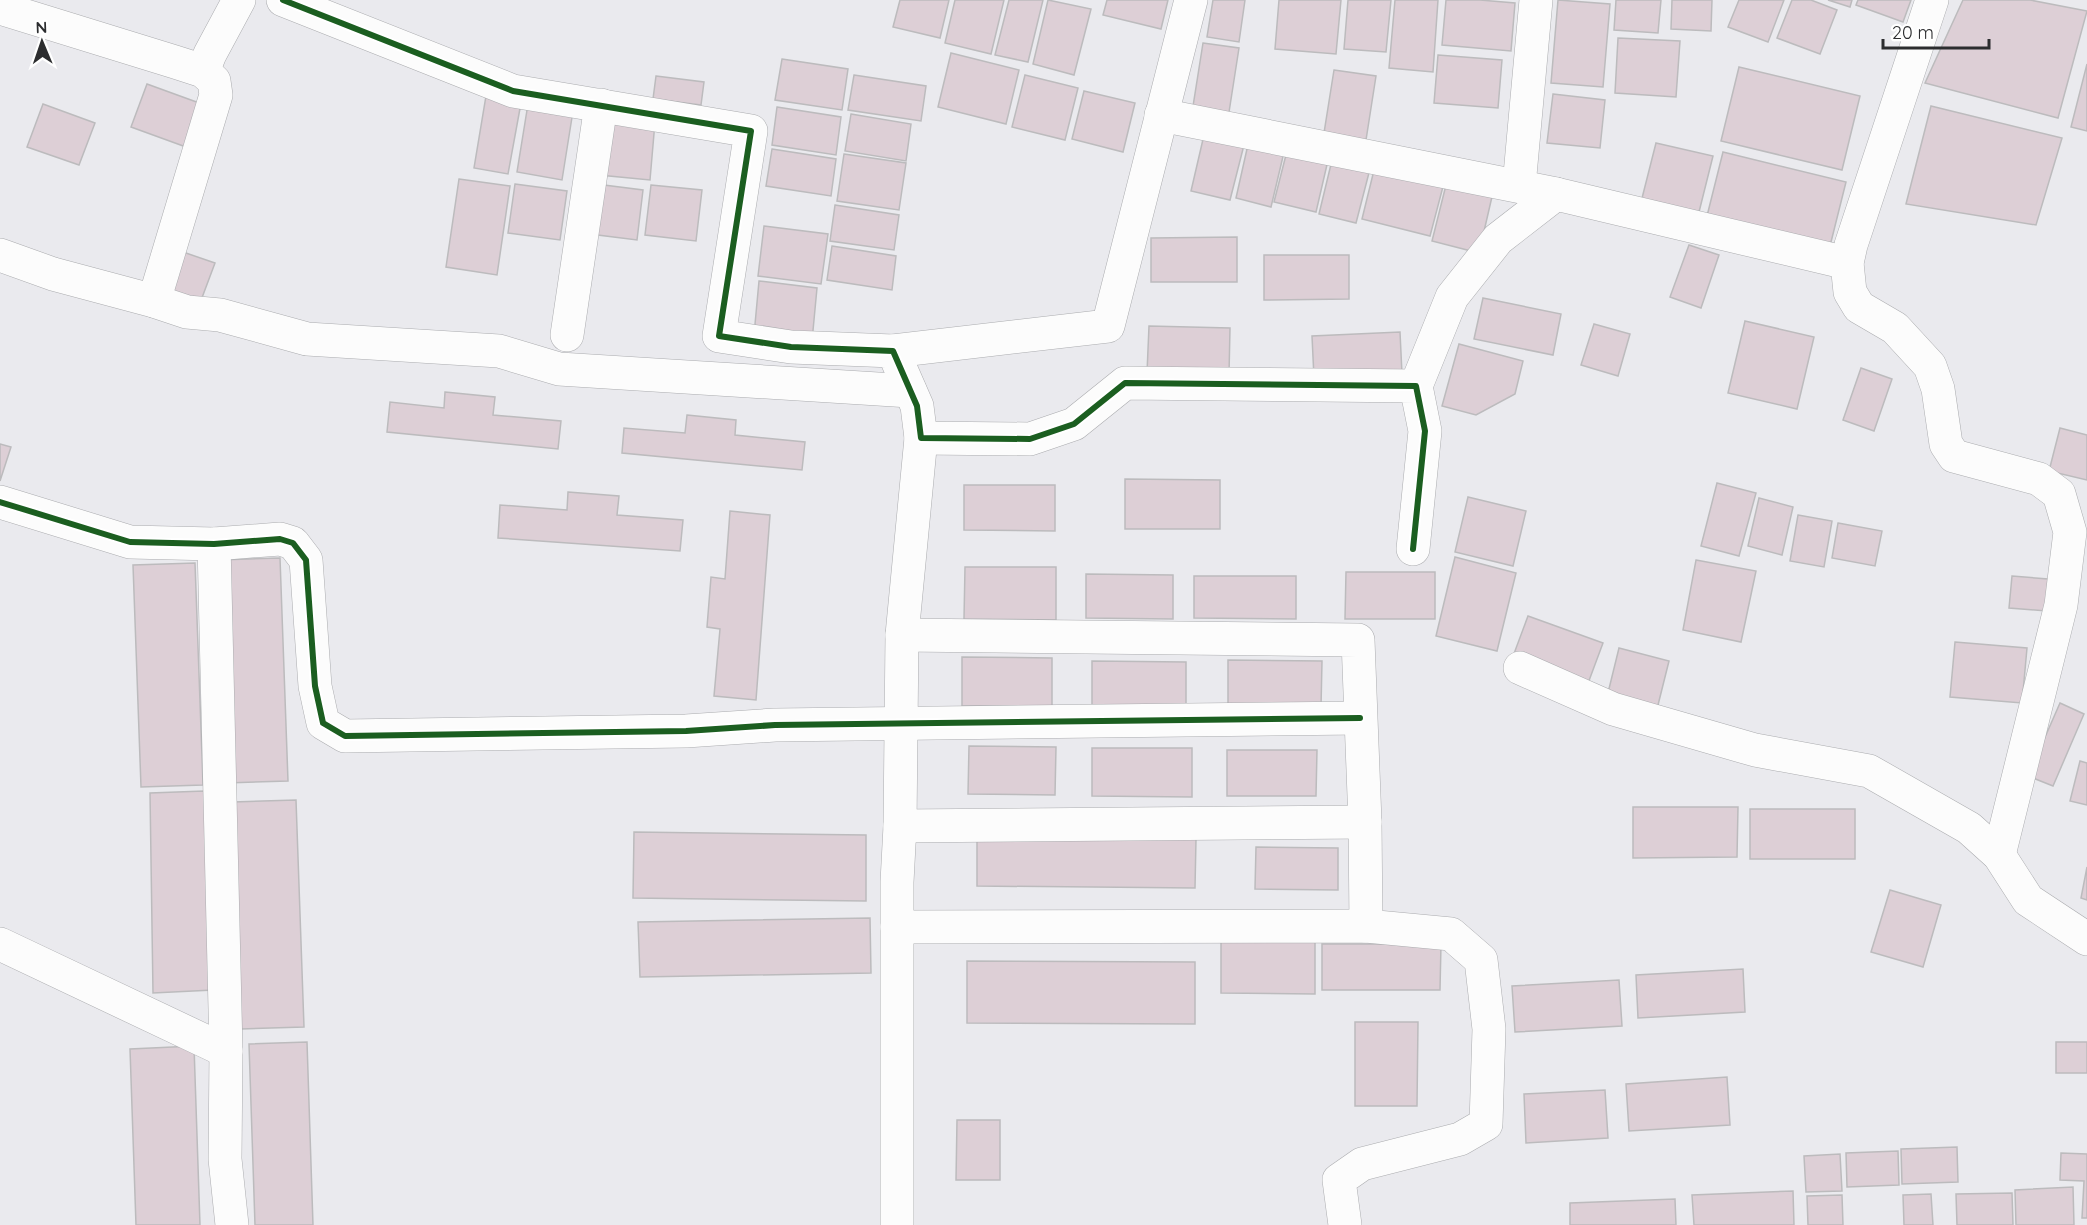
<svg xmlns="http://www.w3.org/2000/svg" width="2087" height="1225" viewBox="0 0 2087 1225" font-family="Quicksand,sans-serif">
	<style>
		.building { fill: #ddcfd6; stroke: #bcbbbd; stroke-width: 1.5 }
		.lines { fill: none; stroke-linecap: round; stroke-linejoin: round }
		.minor-casing { stroke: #abacaf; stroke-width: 34 }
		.minor { stroke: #fcfcfc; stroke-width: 33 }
		.cycleway-casing { stroke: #fff; stroke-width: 10 }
		.cycleway { stroke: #1b5e20; stroke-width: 6 }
	</style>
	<rect width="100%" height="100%" fill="#eaeaee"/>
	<!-- building -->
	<g class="building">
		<polygon points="900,0 949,0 940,38 893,27"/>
		<polygon points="955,0 1004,0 991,54 945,43"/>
		<polygon points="1009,0 1043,0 1028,62 995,55"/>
		<polygon points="1048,0 1091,9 1074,75 1033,64"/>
		<polygon points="1107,0 1168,0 1161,29 1103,15"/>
		<polygon points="1213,0 1245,0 1239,42 1207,37"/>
		<polygon points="1279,0 1341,0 1336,54 1275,49"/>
		<polygon points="1348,0 1391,0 1386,52 1344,49"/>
		<polygon points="1395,0 1438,0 1433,72 1389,68"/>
		<polygon points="1446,0 1480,0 1515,3 1511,51 1442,45"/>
		<polygon points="1558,0 1610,4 1603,87 1551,83"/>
		<polygon points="1616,0 1661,0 1658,33 1614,30"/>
		<polygon points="1672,0 1712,0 1711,31 1671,29"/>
		<polygon points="1739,0 1784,0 1768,42 1728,27"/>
		<polygon points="1792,0 1811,0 1837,10 1820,54 1777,38"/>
		<polygon points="1828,0 1852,0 1850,7"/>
		<polygon points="1858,0 1911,0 1903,22 1856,5"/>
		<polygon points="1963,0 2030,0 2087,11 2058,118 1925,83"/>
		<polygon points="1618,38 1680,41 1676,97 1615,93"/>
		<polygon points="1203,43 1239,48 1227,125 1191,119"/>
		<polygon points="951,53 1019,70 1006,124 938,107"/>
		<polygon points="1438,55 1502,60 1498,108 1434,103"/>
		<polygon points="782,59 848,69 842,110 775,100"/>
		<polygon points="2087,64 2087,131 2071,127"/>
		<polygon points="1739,67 1860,96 1842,170 1721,141"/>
		<polygon points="1334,70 1376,76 1366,140 1324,133"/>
		<polygon points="854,75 926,86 921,121 848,110"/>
		<polygon points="1025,75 1078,88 1065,140 1012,127"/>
		<polygon points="656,76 704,82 701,105 653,99"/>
		<polygon points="147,84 202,104 186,147 131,127"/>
		<polygon points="1084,91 1135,103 1123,152 1072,139"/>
		<polygon points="1553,94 1605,100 1600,148 1547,143"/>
		<polygon points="486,96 521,103 508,174 474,168"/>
		<polygon points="43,104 95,123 79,165 27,147"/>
		<polygon points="528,104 573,111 562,180 517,172"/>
		<polygon points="1931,106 2062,138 2036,225 1906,204"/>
		<polygon points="777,107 841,117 836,155 772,145"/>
		<polygon points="851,114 911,124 906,161 845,151"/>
		<polygon points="604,117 655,122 650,180 599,175"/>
		<polygon points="1204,135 1244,145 1230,200 1191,191"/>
		<polygon points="1249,140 1285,148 1271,207 1236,198"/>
		<polygon points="1656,143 1713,156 1696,224 1639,210"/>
		<polygon points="1288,147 1329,156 1316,212 1274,202"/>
		<polygon points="772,149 836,159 831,196 766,186"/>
		<polygon points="1723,152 1846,182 1828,254 1705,224"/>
		<polygon points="844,154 906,163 899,210 837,201"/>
		<polygon points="1333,156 1371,165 1356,223 1319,214"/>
		<polygon points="1376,162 1445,179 1430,236 1362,219"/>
		<polygon points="1448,177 1494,188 1479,253 1432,241"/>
		<polygon points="459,179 510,186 497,275 446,267"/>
		<polygon points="515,184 567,191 560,240 508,233"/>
		<polygon points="596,184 643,190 637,240 590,234"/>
		<polygon points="651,185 702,190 696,241 645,235"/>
		<polygon points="835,205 899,215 894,250 830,241"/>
		<polygon points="764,226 828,234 821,284 758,276"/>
		<polygon points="1237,237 1237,282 1151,282 1151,238"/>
		<polygon points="1689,245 1719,255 1701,308 1670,297"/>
		<polygon points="832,246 896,256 892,290 827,280"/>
		<polygon points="183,252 215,263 197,311 166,300"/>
		<polygon points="1264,255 1349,255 1349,299 1264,300"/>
		<polygon points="759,281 817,288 812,341 754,335"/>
		<polygon points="1483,298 1561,314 1553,355 1474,339"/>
		<polygon points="1745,321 1814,337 1797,409 1728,393"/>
		<polygon points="1594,324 1630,334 1618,376 1581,365"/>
		<polygon points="1149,326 1230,328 1229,375 1147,373"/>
		<polygon points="1400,332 1402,374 1314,378 1312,336"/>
		<polygon points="1459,344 1523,361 1515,394 1476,415 1442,406"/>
		<polygon points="1861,368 1892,379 1874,431 1843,420"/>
		<polygon points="445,392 495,397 493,415 561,421 558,449 387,432 390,402 444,408"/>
		<polygon points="687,415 736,420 735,435 805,442 802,470 622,453 624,428 685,433"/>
		<polygon points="2060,428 2087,435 2087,480 2049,471"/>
		<polygon points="0,444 11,447 0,481"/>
		<polygon points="1125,479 1220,480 1220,529 1125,529"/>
		<polygon points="1717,483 1756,493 1739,556 1701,546"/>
		<polygon points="964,485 1055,485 1055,531 964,530"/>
		<polygon points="568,492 619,496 617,515 683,520 680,551 498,538 500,505 567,510"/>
		<polygon points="1468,497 1526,511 1513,566 1455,552"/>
		<polygon points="1759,498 1793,507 1782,555 1748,546"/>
		<polygon points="730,511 770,515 756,700 714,696 720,629 707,627 711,577 725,579"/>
		<polygon points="1798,515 1832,521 1824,567 1790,561"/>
		<polygon points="1838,523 1882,531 1875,566 1832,558"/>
		<polygon points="1455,557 1516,573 1497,651 1436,636"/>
		<polygon points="280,558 288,781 226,783 218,560"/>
		<polygon points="1696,560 1756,571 1741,642 1683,630"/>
		<polygon points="195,563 203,785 141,787 133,565"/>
		<polygon points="965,567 1056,567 1056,620 964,619"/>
		<polygon points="1346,572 1435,572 1435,619 1345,619"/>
		<polygon points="1086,574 1173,575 1173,619 1086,618"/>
		<polygon points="1194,576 1296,576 1296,619 1194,618"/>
		<polygon points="2012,576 2048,579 2046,611 2009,608"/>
		<polygon points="1528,616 1603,643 1587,686 1512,659"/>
		<polygon points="1955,642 2027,648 2022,703 1950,697"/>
		<polygon points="1619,648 1669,661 1656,713 1606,701"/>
		<polygon points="962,657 1052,658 1052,706 962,706"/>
		<polygon points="1228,660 1322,661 1321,708 1228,708"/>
		<polygon points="1092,661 1186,662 1186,706 1092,706"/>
		<polygon points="2060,703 2084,714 2053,786 2028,776"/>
		<polygon points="969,746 1056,747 1055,795 968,794"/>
		<polygon points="1092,748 1192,748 1192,797 1092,796"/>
		<polygon points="1227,750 1317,750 1316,796 1227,796"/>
		<polygon points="2080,761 2087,763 2087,805 2070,801"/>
		<polygon points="204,791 213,990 153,993 150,793"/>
		<polygon points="296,800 304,1027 241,1029 233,802"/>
		<polygon points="1633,807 1738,807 1737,857 1633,858"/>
		<rect x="1750" y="809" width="105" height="50"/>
		<polygon points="634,832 866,835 866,901 633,898"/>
		<polygon points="977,838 1196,839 1195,888 977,886"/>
		<polygon points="1256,847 1338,848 1338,890 1255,889"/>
		<polygon points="2087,867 2087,900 2081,898"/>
		<polygon points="1890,890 1941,905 1923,967 1871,952"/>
		<polygon points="870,918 871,973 640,977 638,922"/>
		<polygon points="1221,942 1315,942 1315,994 1221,993"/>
		<polygon points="1322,944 1441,944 1440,990 1322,990"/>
		<polygon points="967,961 1195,962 1195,1024 967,1023"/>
		<polygon points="1743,969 1745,1012 1638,1018 1636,975"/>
		<polygon points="1619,980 1622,1026 1515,1032 1512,986"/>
		<polygon points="1355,1022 1418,1022 1417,1106 1355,1106"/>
		<polygon points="307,1042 313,1225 255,1225 249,1044"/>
		<rect x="2056" y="1042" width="31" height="31"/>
		<polygon points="194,1046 200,1225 136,1225 130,1049"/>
		<polygon points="1727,1077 1730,1125 1629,1131 1626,1084"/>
		<polygon points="1605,1090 1608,1138 1526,1143 1524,1094"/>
		<polygon points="957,1120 1000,1120 1000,1180 956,1180"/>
		<polygon points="1957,1147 1958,1182 1902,1184 1901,1149"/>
		<polygon points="1898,1151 1899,1185 1847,1187 1846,1153"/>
		<polygon points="2061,1153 2087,1154 2087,1218 2082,1218 2084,1181 2060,1180"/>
		<polygon points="1840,1154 1842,1191 1806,1192 1804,1156"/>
		<polygon points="2073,1187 2074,1225 2016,1225 2015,1190"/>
		<polygon points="1793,1191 1794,1225 1694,1225 1692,1195"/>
		<polygon points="2012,1193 2013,1225 1957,1225 1956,1194"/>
		<polygon points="1931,1194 1933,1225 1904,1225 1903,1195"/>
		<polygon points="1842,1195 1843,1225 1808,1225 1807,1196"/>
		<polygon points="1675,1199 1676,1225 1570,1225 1570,1203"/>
	</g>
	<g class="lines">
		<defs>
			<g id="minor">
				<polyline points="283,0 513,91 751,131 719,336 791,347 893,351 917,406 921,438 1030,439 1074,424 1125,383 1416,386 1425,431 1413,549"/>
				<polyline points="1932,0 1851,245 1847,263 1850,292 1859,307 1895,328 1930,366 1938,389 1946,444 1954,456 2039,479 2059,494 2070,532 2061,605 1999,855"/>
				<polyline points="0,8 175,62 203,71 214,81 216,95 154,301"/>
				<polyline points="203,71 210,54 239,0"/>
				<polyline points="1161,115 1556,194"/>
				<polyline points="1519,186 1536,0"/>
				<polyline points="0,255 53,274 154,301 187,312 220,315 307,339 499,351 559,369 910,391"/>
				<polyline points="567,335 601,105"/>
				<polyline points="893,351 1108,326 1191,0"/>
				<polyline points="1416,386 1452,297 1498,239 1556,194 1847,263"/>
				<polyline points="0,502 130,542 214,544 280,539 293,543 306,560 315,686 323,723 345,736 686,731 775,725 1360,718"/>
				<polyline points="214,544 226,1051 225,1159 232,1225"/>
				<polyline points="902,635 1358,640 1365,822 1366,926"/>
				<polyline points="1520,668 1613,709 1755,750 1869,771 1969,828 1999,855 2028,900 2087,939"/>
				<polyline points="900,826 1365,822"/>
				<polyline points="897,927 1366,926 1451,934 1481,960 1489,1029 1486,1124 1460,1139 1362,1164 1339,1180 1345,1225"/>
				<polyline points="0,944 226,1051"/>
				<polyline points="897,1225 897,882 900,826 902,635 921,438"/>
			</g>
		</defs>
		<!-- minor casing -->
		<use href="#minor" class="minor-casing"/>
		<!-- minor -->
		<use href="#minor" class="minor"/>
		<defs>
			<g id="cycleway">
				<polyline points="283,0 513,91 751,131 719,336 791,347 893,351 917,406 921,438 1030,439 1074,424 1125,383 1416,386 1425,431 1413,549"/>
				<polyline points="0,502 130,542 214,544 280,539 293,543 306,560 315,686 323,723 345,736 686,731 775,725 1360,718"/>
			</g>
		</defs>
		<!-- cycleway casing -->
		<use href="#cycleway" class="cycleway-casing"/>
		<!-- cycleway -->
		<use href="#cycleway" class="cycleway"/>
	</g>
	<!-- north arrow -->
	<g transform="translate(42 42) rotate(358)" stroke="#ffffff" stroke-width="4.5" paint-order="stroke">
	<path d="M0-4.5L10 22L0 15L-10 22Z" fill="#2c2d2f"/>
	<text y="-9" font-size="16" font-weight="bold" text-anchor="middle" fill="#2c2d2f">N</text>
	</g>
	<!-- scale -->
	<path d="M1883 39v9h106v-9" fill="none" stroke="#2c2d2f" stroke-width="3"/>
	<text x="1892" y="39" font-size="18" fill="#2c2d2f" stroke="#ffffff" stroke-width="4.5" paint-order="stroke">20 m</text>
</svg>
